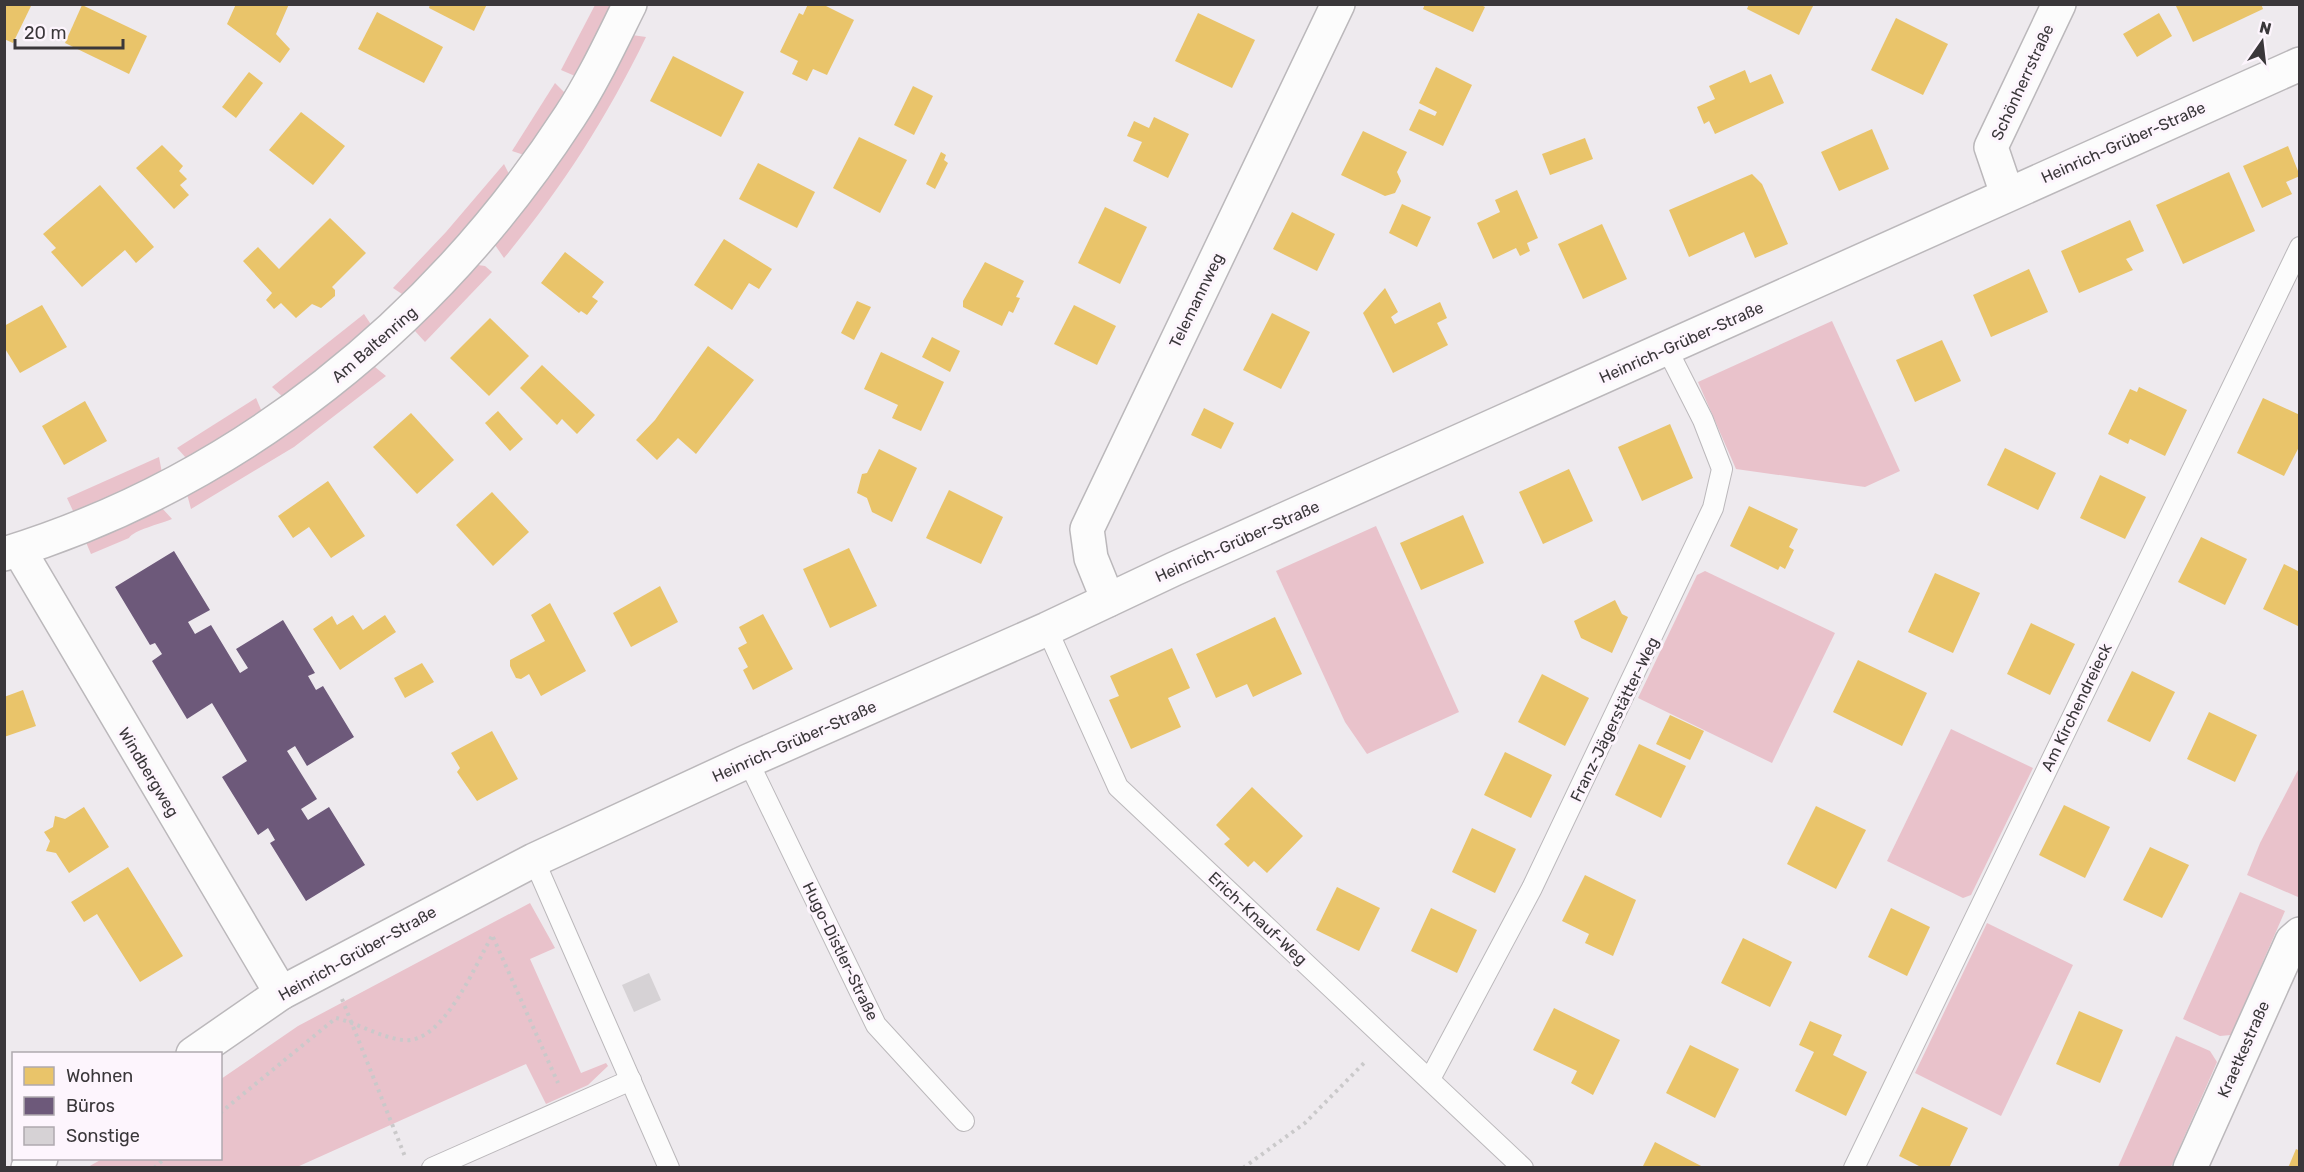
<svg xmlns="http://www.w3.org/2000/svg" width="2304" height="1172" viewBox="0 0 2304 1172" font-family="Rubik,sans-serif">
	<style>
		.green { fill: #e9c2cb }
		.homes { fill: #e9c46a }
		.offices { fill: #6d597a }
		.building { fill: #d6d2d5 }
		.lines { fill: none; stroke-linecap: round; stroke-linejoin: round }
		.lane-casing { stroke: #bbb8bb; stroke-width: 22 }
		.street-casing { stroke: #bbb8bb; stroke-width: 36 }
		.secondary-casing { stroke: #bbb8bb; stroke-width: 36 }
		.path { stroke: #cac9ca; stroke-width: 4; stroke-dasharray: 3 4.5; stroke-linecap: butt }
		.lane { stroke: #fcfcfc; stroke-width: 20 }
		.street { stroke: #fcfcfc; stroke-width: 33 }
		.secondary { stroke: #fcfcfc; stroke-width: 33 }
		.labels { text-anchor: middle; stroke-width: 6; stroke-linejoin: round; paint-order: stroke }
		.street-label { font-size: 16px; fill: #3a373a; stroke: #fdf5fd }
	</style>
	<rect width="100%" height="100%" fill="#eeeaee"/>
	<!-- green -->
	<g class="green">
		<polygon points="595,5 613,5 575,76 561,70"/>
		<path d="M 632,35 L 646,37 C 606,119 562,188 504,258 L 495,245 L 534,197 L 582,126 Z"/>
		<polygon points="555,83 565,93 524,155 512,151"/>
		<polygon points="504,164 510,176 486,206 405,296 393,288 446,232"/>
		<polygon points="478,265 485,266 492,272 425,342 415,331"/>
		<polygon points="364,314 372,326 284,398 272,387"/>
		<polygon points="1832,321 1900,471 1865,487 1736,469 1698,382"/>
		<polygon points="375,367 386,376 294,447 191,509 187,494 286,436"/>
		<polygon points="256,398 262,412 187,459 177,448"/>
		<polygon points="159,457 162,473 74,513 67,498"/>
		<path d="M 161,507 L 172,519 C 160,524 134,530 129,538 L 91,554 L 85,540 Z"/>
		<polygon points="1376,526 1459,712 1367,754 1345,722 1276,571"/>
		<polygon points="1705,571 1835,633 1772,763 1638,698 1697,575"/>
		<polygon points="1951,729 2033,768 1971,895 1963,898 1887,861"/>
		<polygon points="2299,768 2300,896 2298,897 2247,875 2260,843"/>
		<polygon points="2240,892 2285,911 2231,1035 2220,1036 2183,1019"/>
		<polygon points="530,903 555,948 530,959 581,1073 606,1063 608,1066 588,1085 546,1104 526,1064 297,1167 88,1167 102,1159 220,1158 221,1079 298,1026"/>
		<polygon points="1987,923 2073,965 2001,1116 1915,1073"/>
		<polygon points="2176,1036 2210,1051 2217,1062 2171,1167 2118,1167"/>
	</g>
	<!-- homes -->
	<g class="homes">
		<polygon points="4,4 32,4 13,43 4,39"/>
		<polygon points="236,4 289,4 276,34 290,49 280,63 227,24"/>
		<polygon points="430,4 487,4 474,31 429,8"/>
		<polygon points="808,4 822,4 854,20 827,75 813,69 807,81 792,74 798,61 780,52 799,13 803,15"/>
		<polygon points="1425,4 1479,4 1485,7 1473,32 1423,9"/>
		<polygon points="1749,4 1814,4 1799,35 1747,9"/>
		<polygon points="2175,4 2261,4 2263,9 2193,42"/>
		<polygon points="82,5 147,36 129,74 65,43"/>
		<polygon points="377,12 443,47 424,83 358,49"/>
		<polygon points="1198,13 1255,40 1232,88 1175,61"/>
		<polygon points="2159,13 2172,36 2137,57 2123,34"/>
		<polygon points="1896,18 1948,44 1923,95 1871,70"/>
		<polygon points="673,56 744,92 721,137 650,101"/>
		<polygon points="1436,67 1472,85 1443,146 1409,130 1419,109 1435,116 1437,112 1419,103"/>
		<polygon points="1745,70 1750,83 1771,74 1784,103 1715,134 1709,121 1704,124 1697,107 1715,99 1709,86"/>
		<polygon points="249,72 263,83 236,118 222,107"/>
		<polygon points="913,86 933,96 914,135 894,125"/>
		<polygon points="301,112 345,146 313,185 269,150"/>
		<polygon points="1154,117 1189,134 1168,178 1133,161 1142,142 1127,136 1134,121 1149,128"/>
		<polygon points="1872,129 1889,169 1839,191 1821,152"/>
		<polygon points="1363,131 1407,152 1397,172 1401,181 1395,193 1385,196 1341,175"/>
		<polygon points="859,137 907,160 880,213 833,188"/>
		<polygon points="1585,138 1593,159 1550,175 1542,154"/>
		<polygon points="162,145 183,166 179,171 187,179 180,185 189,195 174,209 136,168"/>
		<polygon points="2288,146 2300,176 2286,182 2292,194 2262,208 2243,166"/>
		<polygon points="941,152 946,155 944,160 948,163 935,189 926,184"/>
		<polygon points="758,163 815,192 797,228 739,199"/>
		<polygon points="2229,172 2255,231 2183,264 2156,205"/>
		<polygon points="1752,174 1762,184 1788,244 1755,258 1744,232 1689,257 1669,210"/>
		<polygon points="100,185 154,247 136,263 125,250 82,287 51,252 56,248 43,234"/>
		<polygon points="1517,190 1538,238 1527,243 1530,251 1520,256 1516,248 1493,259 1477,223 1500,212 1495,200"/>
		<polygon points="1402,204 1431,217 1417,247 1389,233"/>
		<polygon points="1105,207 1147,227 1120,284 1078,263"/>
		<polygon points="1292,212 1335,234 1317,271 1273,249"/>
		<polygon points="330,218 366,253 332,287 335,290 335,296 321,308 312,304 296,318 281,303 274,309 266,300 272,293 243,261 258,247 279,269"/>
		<polygon points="2130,220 2144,251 2126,259 2133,270 2079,293 2061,251"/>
		<polygon points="1602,224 1627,279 1583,299 1558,244"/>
		<polygon points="724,239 772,269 759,289 749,283 732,310 694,285"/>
		<polygon points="565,252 604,282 592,297 598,301 587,315 581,311 579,313 541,283"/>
		<polygon points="985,262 1024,281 1016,297 1020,298 1013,313 1009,311 1002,326 963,307 963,301"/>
		<polygon points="2029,269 2048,312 1991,337 1973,295"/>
		<polygon points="1385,288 1398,312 1391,317 1395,324 1440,302 1447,318 1437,323 1448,345 1393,373 1363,313"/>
		<polygon points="857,301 871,307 854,340 841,333"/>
		<polygon points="42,305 67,347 20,373 4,347 4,326"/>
		<polygon points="1074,305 1116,326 1097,365 1054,344"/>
		<polygon points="1272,313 1310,332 1281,389 1243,370"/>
		<polygon points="490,318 529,356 489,396 450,358"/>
		<polygon points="932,337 960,351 950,372 922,357"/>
		<polygon points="1942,340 1961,381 1915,402 1896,360"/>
		<polygon points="708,346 754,380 696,454 678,438 657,460 636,440 655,420"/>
		<polygon points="881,352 944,382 921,431 892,418 898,405 864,389"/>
		<polygon points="542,365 595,415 577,434 562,419 557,425 520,388"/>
		<polygon points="2139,387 2187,410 2165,456 2130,439 2128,444 2108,434 2130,389 2137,392"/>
		<polygon points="2263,398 2300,415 2300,445 2284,476 2237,453"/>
		<polygon points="85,401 107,441 64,465 42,426"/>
		<polygon points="1204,408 1234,423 1221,449 1191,435"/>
		<polygon points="498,411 523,439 510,451 485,423"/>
		<polygon points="411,413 454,460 417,494 373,447"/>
		<polygon points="1670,424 1693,478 1642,501 1618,447"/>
		<polygon points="2005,448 2056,473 2038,510 1987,485"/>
		<polygon points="879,449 917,468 892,522 872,512 867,498 857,493 862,474 867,473"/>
		<polygon points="1569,469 1593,521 1543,544 1519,492"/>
		<polygon points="2100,475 2146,497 2125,539 2080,518"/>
		<polygon points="328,481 365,536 331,558 309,527 293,538 278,516"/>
		<polygon points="949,490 1003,517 981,564 926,538"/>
		<polygon points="492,492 529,532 493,566 456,525"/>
		<polygon points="1749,506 1798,529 1789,547 1794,550 1785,569 1780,566 1778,570 1730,546"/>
		<polygon points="1463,515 1484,563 1421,590 1400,543"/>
		<polygon points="2201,537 2247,559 2225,605 2178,582"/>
		<polygon points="849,548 877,606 830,628 803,569"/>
		<polygon points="2284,564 2300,572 2300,627 2263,609"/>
		<polygon points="1935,573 1980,593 1953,653 1908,632"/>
		<polygon points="660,586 678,622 631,647 613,613"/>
		<polygon points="1615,600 1622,614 1628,617 1612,653 1581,638 1574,621"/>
		<polygon points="550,603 586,671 541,696 529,674 521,679 516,678 510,666 510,660 545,641 531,615"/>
		<polygon points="763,614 793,669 753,690 743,670 748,667 738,648 747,643 739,627"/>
		<polygon points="353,615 363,630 385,615 396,632 340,670 313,629 332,616 337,625"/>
		<polygon points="1275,617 1302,674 1253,697 1247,684 1216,698 1196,654"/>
		<polygon points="2031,623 2075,644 2050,695 2007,674"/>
		<polygon points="1172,648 1190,688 1168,698 1181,727 1131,749 1109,700 1119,696 1110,676"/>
		<polygon points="1858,660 1927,693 1902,746 1833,712"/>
		<polygon points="422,663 434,682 405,698 394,678"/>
		<polygon points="2132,671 2175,692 2150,742 2107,721"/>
		<polygon points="1542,674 1589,698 1565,746 1518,722"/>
		<polygon points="23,690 36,726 4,737 4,697"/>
		<polygon points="2209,712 2257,735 2235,782 2187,759"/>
		<polygon points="1670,715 1704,731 1690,760 1656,744"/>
		<polygon points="492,731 518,779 477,801 457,772 460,768 451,753"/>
		<polygon points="1639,744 1686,766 1661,818 1615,795"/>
		<polygon points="1505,752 1552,775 1531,818 1484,795"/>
		<polygon points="1252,787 1303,836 1267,873 1254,861 1248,867 1224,844 1230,839 1216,825"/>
		<polygon points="2064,805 2110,827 2085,878 2039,855"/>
		<polygon points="1816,806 1866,830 1836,889 1787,864"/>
		<polygon points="84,807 109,847 69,873 56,853 46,851 50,841 44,832 53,827 55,816 65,819"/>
		<polygon points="1472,828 1516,849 1495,893 1452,872"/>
		<polygon points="2150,847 2189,865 2162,918 2123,900"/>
		<polygon points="128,867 183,956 140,982 97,914 84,922 71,902"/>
		<polygon points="1585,875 1636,900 1613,956 1585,943 1589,934 1562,921"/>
		<polygon points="1337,887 1380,908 1359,951 1316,930"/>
		<polygon points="1431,908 1477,930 1457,973 1411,951"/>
		<polygon points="1891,908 1930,927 1907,976 1868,957"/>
		<polygon points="1743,938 1792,962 1770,1007 1721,983"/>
		<polygon points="1554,1008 1620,1040 1593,1095 1571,1083 1577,1071 1533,1050"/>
		<polygon points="2079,1011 2123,1030 2100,1083 2056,1064"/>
		<polygon points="1810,1021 1842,1035 1833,1055 1867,1072 1846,1116 1795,1091 1814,1052 1799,1045"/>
		<polygon points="1690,1045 1739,1069 1715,1118 1666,1093"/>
		<polygon points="1922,1107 1968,1128 1949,1168 1923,1168 1899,1156"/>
		<polygon points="1655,1142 1705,1168 1642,1168"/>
		<polygon points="2296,1149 2300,1151 2300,1168 2288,1168"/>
	</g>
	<!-- offices -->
	<polygon class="offices" points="174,551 210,610 188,622 195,634 211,625 240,673 248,668 236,649 283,620 315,673 308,676 316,690 323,686 354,737 307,766 295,746 287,751 317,799 301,809 308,820 329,807 365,865 306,901 270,843 275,840 268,828 258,835 222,777 247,761 212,703 187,719 152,661 162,654 155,643 150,645 115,587"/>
	<!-- building -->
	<polygon class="building" points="649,973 661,1000 634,1012 622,985"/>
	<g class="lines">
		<defs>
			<g id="lane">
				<polyline points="1047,629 1118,787 1523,1168"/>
				<polyline points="748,761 876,1025 964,1121"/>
				<polyline points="534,860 669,1168"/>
				<polyline points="1430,1079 1532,888 1713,508 1722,469 1703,420 1667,349"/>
				<polyline points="432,1168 631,1080"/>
				<polyline points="1854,1168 2300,247"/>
			</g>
			<g id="street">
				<polyline points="2007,194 1991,147 2059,4"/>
				<polyline points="19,550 281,993"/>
				<polyline points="1108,600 1091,558 1087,529 1338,4"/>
				<polyline points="193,1054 281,993 534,860 748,761 1047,629 1174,569 2300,64"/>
				<polyline points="28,1168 41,1158"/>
				<polyline points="2190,1168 2292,941 2300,934"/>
			</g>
			<path id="secondary" d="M 4,554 C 239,482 437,321 570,116 C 593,81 611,42 630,4"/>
		</defs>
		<!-- lane casing -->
		<use href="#lane" class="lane-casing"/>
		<!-- street casing -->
		<use href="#street" class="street-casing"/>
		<!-- secondary casing -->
		<use href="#secondary" class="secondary-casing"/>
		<!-- path -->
		<g class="path">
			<polyline points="493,937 558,1083"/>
			<polyline points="342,999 406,1159"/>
			<path d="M 220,1113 L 336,1018 C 357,1023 382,1038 403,1040 C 443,1045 475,965 492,936"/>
			<polyline points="154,1168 165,1158"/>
			<polyline points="1243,1168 1305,1123 1366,1061"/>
		</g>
		<!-- lane -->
		<use href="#lane" class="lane"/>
		<!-- street -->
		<use href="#street" class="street"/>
		<!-- secondary -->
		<use href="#secondary" class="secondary"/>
	</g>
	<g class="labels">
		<!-- street labels -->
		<g class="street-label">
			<text transform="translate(2022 82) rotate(-65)" y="6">Schönherrstraße</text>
			<text transform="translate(2123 142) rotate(-24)" y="6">Heinrich-Grüber-Straße</text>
			<text transform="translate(1196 300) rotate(-64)" y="6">Telemannweg</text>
			<text transform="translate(1681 342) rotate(-24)" y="6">Heinrich-Grüber-Straße</text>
			<text transform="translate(374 344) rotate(-41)" y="6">Am Baltenring</text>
			<text transform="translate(1237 541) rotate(-24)" y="6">Heinrich-Grüber-Straße</text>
			<text transform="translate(2076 707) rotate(-64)" y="6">Am Kirchendreieck</text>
			<text transform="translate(1614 719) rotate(-64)" y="6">Franz-Jägerstätter-Weg</text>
			<text transform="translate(794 741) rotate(-24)" y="6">Heinrich-Grüber-Straße</text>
			<text transform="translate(149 772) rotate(59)" y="6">Windbergweg</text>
			<text transform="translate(1258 918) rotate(43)" y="6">Erich-Knauf-Weg</text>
			<text transform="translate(841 951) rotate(64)" y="6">Hugo-Distler-Straße</text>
			<text transform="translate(357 953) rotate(-29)" y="6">Heinrich-Grüber-Straße</text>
			<text transform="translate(2243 1049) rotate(-66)" y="6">Kraetkestraße</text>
		</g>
	</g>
	<!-- border -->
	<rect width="2304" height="1172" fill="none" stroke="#3a373a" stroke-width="12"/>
	<!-- legend -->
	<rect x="12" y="1052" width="210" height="108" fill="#fdf5fd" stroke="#afa9af" stroke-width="1.5"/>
	<rect x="24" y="1067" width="30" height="18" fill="#e9c46a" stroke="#afa9af" stroke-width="1.5"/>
	<text x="66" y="1082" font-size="18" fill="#3a373a">Wohnen</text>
	<rect x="24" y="1097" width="30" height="18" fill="#6d597a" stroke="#afa9af" stroke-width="1.5"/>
	<text x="66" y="1112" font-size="18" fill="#3a373a">Büros</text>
	<rect x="24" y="1127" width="30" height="18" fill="#d6d2d5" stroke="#afa9af" stroke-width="1.5"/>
	<text x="66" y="1142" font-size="18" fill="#3a373a">Sonstige</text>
	<!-- north arrow -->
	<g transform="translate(2262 42) rotate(14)" stroke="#fdf5fd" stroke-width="4.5" paint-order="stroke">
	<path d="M0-4.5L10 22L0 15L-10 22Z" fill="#3a373a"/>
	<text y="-9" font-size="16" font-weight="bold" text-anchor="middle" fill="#3a373a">N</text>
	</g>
	<!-- scale -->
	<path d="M15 39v9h108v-9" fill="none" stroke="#3a373a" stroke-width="3"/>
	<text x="24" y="39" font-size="18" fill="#3a373a" stroke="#fdf5fd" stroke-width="4.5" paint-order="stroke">20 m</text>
</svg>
